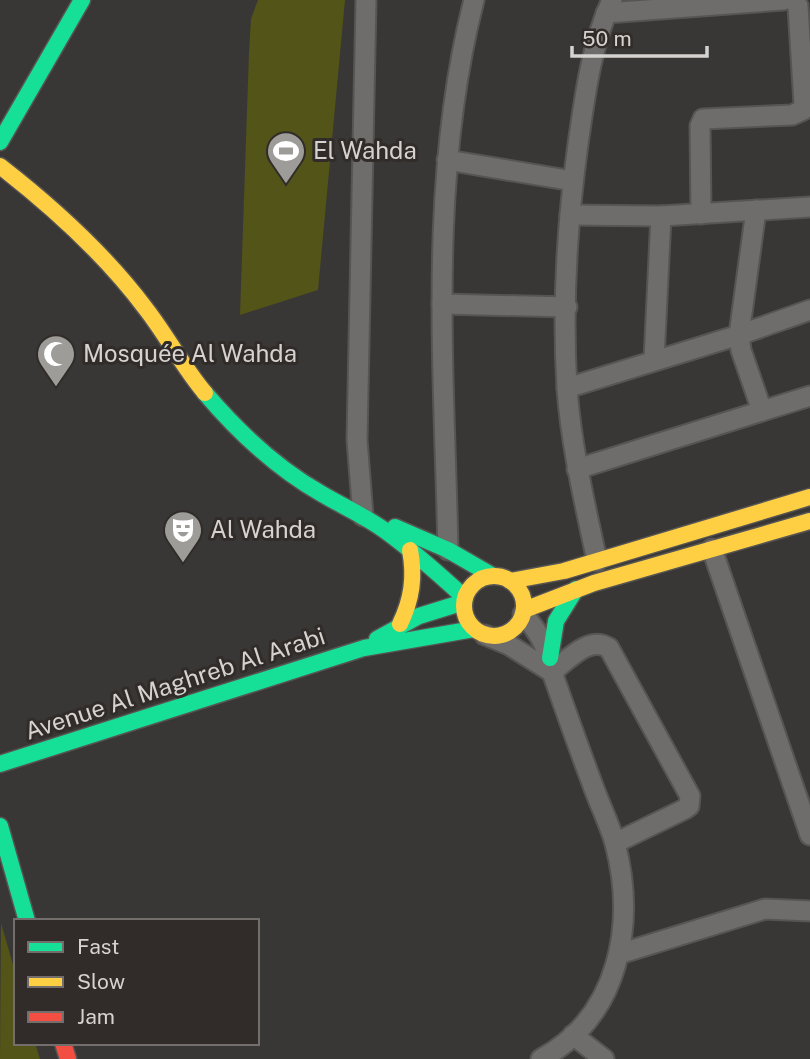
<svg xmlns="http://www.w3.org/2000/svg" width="810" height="1059" viewBox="0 0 810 1059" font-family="'Public Sans',sans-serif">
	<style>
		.green { fill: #525418 }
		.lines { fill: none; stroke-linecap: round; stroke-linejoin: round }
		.street-casing { stroke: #575553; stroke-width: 23 }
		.fast-casing { stroke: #575553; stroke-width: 19 }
		.slow-casing { stroke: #575553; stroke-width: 19 }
		.jam-casing { stroke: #575553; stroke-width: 19 }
		.street { stroke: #6f6d6b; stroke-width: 19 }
		.fast { stroke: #16e098; stroke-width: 16 }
		.slow { stroke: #ffcf43; stroke-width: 16 }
		.jam { stroke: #f24e42; stroke-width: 16 }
		.labels { text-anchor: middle; stroke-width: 6; stroke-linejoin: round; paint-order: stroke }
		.poi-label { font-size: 24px; fill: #d5d2cf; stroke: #312c29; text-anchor: start }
		.street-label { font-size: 24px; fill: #d5d2cf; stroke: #312c29 }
	</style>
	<rect width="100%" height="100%" fill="#393735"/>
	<!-- green -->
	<g class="green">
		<polygon points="258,0 345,0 318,290 240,315 249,52 251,19"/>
		<polygon points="1,923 16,975 16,1043 35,1043 40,1059 0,1059"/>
	</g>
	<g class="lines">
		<defs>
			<g id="street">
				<polyline points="606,13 783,0"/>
				<polyline points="447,160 573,181"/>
				<polyline points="756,210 739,335 741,350 762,411"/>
				<polyline points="701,214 700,126 703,119 792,115 803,110 804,104 798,6 793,0"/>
				<polyline points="570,215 661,216 810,207"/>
				<polyline points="442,304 567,307"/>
				<polyline points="654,360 661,216"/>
				<polyline points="567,388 739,335 810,310"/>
				<polyline points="577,469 810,396"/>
				<polyline points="363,516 357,440 366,0"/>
				<polyline points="712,549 810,835"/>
				<path d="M 448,550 C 444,366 428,180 474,0"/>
				<path d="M 597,561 C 585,504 571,446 567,388 C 562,307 567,224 578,144 C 585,96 591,45 612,0"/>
				<path d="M 523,614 C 539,632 548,648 552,672 C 565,709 578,746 592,783 C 599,803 609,823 615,843 C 636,924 620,1016 541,1059"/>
				<polyline points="485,635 509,645 552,672"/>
				<path d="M 552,672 C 568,660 589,635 609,648 L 690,796 L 689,806 L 685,809 L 615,843"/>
				<polyline points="619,954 765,909 810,911"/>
				<polyline points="573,1035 604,1059"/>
			</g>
			<g id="fast">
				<polyline points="0,142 82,0"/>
				<path d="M 205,393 C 239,433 276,468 322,494 C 344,507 367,517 387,532 C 414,552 440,575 465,598"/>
				<polyline points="395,527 448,550 493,576"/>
				<polyline points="377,639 419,616 464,602"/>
				<polyline points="550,658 556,621 576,589"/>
				<polyline points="0,764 364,648 474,629"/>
				<polyline points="0,826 27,921"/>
			</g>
			<g id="slow">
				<path d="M 0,166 C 54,208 105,254 146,309 C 167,336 183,367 205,393"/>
				<circle cx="494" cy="606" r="30"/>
				<polyline points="510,581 564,571 810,497"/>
				<polyline points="524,610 594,583 810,521"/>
				<path d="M 400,624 C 412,599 415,577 410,550"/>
			</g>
			<polyline id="jam" points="63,1043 68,1059"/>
		</defs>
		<!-- street casing -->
		<use href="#street" class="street-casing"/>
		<!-- fast casing -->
		<use href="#fast" class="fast-casing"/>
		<!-- slow casing -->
		<use href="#slow" class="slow-casing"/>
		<!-- jam casing -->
		<use href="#jam" class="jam-casing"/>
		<!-- street -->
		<use href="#street" class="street"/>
		<!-- fast -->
		<use href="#fast" class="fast"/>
		<!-- slow -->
		<use href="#slow" class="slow"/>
		<!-- jam -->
		<use href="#jam" class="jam"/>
	</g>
	<!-- icons -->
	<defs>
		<symbol id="stadium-pin" viewBox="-11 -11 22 30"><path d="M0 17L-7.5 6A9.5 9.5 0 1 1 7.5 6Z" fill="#9e9c99" stroke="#312c29"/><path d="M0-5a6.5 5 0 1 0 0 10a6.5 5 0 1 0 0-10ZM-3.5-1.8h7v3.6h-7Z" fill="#fff"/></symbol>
		<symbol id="mosque-pin" viewBox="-11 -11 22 30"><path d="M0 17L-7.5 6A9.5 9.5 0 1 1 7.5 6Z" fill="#9e9c99" stroke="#312c29"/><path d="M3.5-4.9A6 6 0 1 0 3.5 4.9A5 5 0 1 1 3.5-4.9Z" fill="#fff"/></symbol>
		<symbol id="theatre-pin" viewBox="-11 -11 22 30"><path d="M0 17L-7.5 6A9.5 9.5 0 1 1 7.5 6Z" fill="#9e9c99" stroke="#312c29"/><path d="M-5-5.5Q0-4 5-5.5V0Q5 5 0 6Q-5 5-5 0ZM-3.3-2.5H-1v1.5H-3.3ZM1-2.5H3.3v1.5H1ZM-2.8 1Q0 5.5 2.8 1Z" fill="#fff"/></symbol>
	</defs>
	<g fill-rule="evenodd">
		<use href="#stadium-pin" x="264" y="129" width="44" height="60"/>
		<use href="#mosque-pin" x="34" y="332" width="44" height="60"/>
		<use href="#theatre-pin" x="161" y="508" width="44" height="60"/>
	</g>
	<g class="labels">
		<!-- poi labels -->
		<g class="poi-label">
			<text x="313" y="159">El Wahda</text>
			<text x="83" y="362">Mosquée Al Wahda</text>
			<text x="210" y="538">Al Wahda</text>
		</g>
		<!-- street labels -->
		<g class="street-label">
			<text transform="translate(175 684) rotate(-18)" y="8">Avenue Al Maghreb Al Arabi</text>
		</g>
	</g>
	<!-- legend -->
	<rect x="14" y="919" width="245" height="126" fill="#312c29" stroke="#736e6b" stroke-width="2"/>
	<rect x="28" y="942" width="35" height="10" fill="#16e098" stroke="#736e6b" stroke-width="2"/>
	<text x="77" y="954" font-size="21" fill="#d5d2cf">Fast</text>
	<rect x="28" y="977" width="35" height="10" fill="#ffcf43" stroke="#736e6b" stroke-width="2"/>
	<text x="77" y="989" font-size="21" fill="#d5d2cf">Slow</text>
	<rect x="28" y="1012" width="35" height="10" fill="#f24e42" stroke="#736e6b" stroke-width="2"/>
	<text x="77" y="1024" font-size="21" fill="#d5d2cf">Jam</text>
	<!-- scale -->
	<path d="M572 46v10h135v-10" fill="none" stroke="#d5d2cf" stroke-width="3.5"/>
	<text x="582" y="46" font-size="21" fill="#d5d2cf" stroke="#312c29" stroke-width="5" paint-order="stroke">50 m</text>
</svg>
